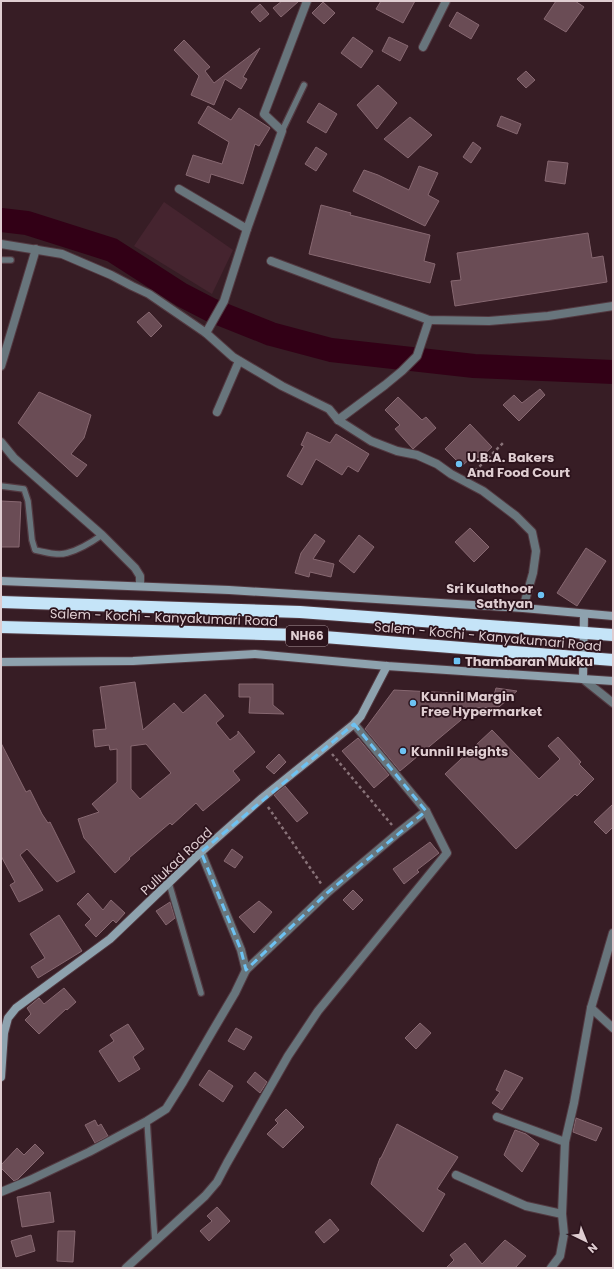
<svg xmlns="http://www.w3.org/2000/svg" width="614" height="1269" viewBox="0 0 614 1269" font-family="Poppins,sans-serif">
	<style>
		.built { fill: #45242f }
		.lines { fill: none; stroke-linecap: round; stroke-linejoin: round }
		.river { stroke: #320016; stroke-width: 24 }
		.building { fill: #6a4c55; stroke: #876871; fill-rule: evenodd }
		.lane-casing { stroke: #523941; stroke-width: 8 }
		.street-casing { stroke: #523941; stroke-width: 10 }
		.secondary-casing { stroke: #523941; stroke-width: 10 }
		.highway-casing { stroke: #523941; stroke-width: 14 }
		.path { stroke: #887278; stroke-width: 2.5; stroke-dasharray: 3 3; stroke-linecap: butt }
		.lane { stroke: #68757c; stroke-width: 5.5 }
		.street { stroke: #68757c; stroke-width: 8 }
		.secondary { stroke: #8ea2ae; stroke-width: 8 }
		.highway { stroke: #c5e4f8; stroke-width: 12 }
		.marked { fill: none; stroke: #6dc2f3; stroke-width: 3; stroke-dasharray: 8 5; stroke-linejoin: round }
		.poi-dot { fill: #6dc2f3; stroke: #2c131c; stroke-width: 1.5 }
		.labels { text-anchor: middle; stroke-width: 3.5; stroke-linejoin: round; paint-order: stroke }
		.shield { fill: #2c131c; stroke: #a9959b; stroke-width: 1 }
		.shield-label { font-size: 12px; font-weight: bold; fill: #dfcdd1 }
		.poi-label { font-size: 13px; font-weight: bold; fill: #dfcdd1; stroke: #2c131c; text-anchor: start }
		.street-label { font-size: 13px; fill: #dfcdd1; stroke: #2c131c }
	</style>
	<rect width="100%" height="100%" fill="#371d25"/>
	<!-- built -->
	<polygon class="built" points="164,202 233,250 212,294 134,246"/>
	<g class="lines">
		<!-- river -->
		<polyline class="river" points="1,220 27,223 112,250 182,295 211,310 271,334 331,350 474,366 613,372"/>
	</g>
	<!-- building -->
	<g class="building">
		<polygon points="282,1 299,1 281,17 273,8"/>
		<polygon points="381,1 415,1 403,23 376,9"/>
		<polygon points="556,1 575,1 584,7 566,32 544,19"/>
		<polygon points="323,2 335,13 324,24 312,13"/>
		<polygon points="260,4 269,14 260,22 251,12"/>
		<polygon points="457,12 479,25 471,39 449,26"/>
		<polygon points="353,37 373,51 361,68 341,53"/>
		<polygon points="389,37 408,46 400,61 382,51"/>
		<polygon points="184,40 210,67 205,71 214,83 260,48 243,77 247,79 241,89 225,79 214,105 191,95 199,76 174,50"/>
		<polygon points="526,71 535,80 526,88 517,79"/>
		<polygon points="378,85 397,103 377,129 357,105"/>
		<polygon points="319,103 337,114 326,133 307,122"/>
		<polygon points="208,106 231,120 239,108 270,128 259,146 255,144 243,184 211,174 209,183 186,175 193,155 222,164 229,142 198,123"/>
		<polygon points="501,116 521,124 517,134 497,126"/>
		<polygon points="410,117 432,135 408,158 384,139"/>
		<polygon points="473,142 481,148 471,163 463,157"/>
		<polygon points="316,147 327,154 316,171 305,164"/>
		<polygon points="548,161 568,163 565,184 545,181"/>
		<polygon points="419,166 438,173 428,195 439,201 425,226 353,191 364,170 378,175 409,190"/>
		<polygon points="321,205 351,213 350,215 430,235 424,261 435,264 430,283 309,254"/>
		<polygon points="588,233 592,258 603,256 607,282 455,306 451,281 461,280 457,253"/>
		<polygon points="149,312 162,326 151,337 137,322"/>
		<polygon points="540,389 545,395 519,421 503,405 514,395 522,403"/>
		<polygon points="39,392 91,415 84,438 71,454 87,465 77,477 18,423"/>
		<polygon points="398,397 422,420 426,417 436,428 413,449 395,429 400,425 385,410"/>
		<polygon points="470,424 492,447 479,459 475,454 462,466 445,449"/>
		<polygon points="307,432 330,443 336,434 369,454 358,472 348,466 342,475 316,459 302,485 287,476 304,446 301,445"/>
		<polygon points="1,501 21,502 19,547 1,547"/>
		<polygon points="470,528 489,547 474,562 455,542"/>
		<polygon points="315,534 325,541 313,559 334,564 331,577 310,572 309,577 295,573 301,553"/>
		<polygon points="359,535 374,547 354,573 339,561"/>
		<polygon points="586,548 606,561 577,606 557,593"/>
		<path d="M 135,682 L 143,730 L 174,703 L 183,713 L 205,694 L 224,716 L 216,723 L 230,740 L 238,734 L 238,731 L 255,752 L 233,771 L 240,780 L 203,811 L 196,803 L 172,825 L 170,823 L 157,834 L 129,858 L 130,859 L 115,873 L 84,838 L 78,819 L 99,812 L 92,804 L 117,782 L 117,749 L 110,750 L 109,745 L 95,747 L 93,730 L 106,729 L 100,687 ZM 146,744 L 171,773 L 140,799 L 131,789 L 131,746 Z"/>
		<polygon points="239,684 273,684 273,705 284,714 249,713 250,697 239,697"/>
		<polygon points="496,688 517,691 499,707 471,708 473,710 400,771 365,729 394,690 494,695"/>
		<polygon points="492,730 539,779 560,759 548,746 558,737 581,762 579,764 594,779 577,796 575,794 516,849 445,774"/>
		<polygon points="358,738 389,775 374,788 342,751"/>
		<polygon points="1,743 26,792 30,790 42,814 48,823 50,822 75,872 57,882 27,849 20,855 43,890 19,902 10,885 15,882 1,856"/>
		<polygon points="279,754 286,762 274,774 266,767"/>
		<polygon points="285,786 308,813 297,822 274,795"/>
		<polygon points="613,804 613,827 606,834 594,822"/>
		<polygon points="430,842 439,853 417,870 419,872 404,884 393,869"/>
		<polygon points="232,849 243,857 235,868 224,861"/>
		<polygon points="353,890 363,900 353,910 343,900"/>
		<polygon points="88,893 103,910 111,900 125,913 116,923 113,920 96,937 85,925 91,919 77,904"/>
		<polygon points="259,901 272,912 254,933 239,917"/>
		<polygon points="170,902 175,918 166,925 156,911"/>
		<polygon points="59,915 82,951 38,978 31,967 45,958 30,934"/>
		<polygon points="64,988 76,1002 67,1010 66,1009 39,1034 25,1020 31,1014 27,1008 39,998 44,1004"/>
		<polygon points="420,1023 431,1033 416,1049 405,1038"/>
		<polygon points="128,1024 144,1049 133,1057 140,1069 119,1082 99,1051 114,1041 110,1035"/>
		<polygon points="236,1028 252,1037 244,1050 228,1041"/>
		<polygon points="209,1070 233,1086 223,1102 199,1085"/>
		<polygon points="505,1070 523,1078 502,1110 492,1103 500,1092 496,1090"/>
		<polygon points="255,1072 267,1082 260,1093 247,1082"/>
		<polygon points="286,1109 304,1127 283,1148 267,1134 278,1123 275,1120"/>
		<polygon points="576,1118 602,1128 596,1141 573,1132"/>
		<polygon points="95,1120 98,1126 101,1124 108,1136 95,1143 85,1125"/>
		<polygon points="397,1124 458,1157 437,1189 445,1194 423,1232 371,1184 380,1158 381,1158"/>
		<polygon points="515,1130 526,1134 539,1144 522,1172 504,1155"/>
		<polygon points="35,1144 44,1153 18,1179 14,1181 1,1168 1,1165 17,1148 24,1155"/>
		<polygon points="50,1192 54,1222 22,1227 17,1197"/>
		<polygon points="217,1207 230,1221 209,1241 200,1231 212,1221 207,1216"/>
		<polygon points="330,1219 339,1230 324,1243 315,1232"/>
		<polygon points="58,1231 75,1231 73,1262 57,1261"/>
		<polygon points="31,1235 35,1251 16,1257 11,1241"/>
		<polygon points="505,1240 526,1256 515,1268 446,1268 454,1260 450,1255 465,1243 482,1264"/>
	</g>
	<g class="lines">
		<defs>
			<g id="lane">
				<polyline points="282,131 304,85"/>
				<polyline points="1,260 11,260"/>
				<path d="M 1,486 L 24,489 L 28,501 L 32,540 L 35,550 C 45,552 57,556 67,553 C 79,550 92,542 102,535"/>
				<polyline points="169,883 201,993"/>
				<polyline points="147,1121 155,1242"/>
			</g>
			<g id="street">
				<polyline points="423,47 446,1"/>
				<polyline points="179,189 247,229"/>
				<polyline points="1,244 62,254 111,275 132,286 149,294 206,333 233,357 282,386 329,409 338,420 371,441 397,451 417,455 437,464 451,474 483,491 516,516 532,532 536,551 533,573 523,608"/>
				<polyline points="271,261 429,320 489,321 548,316 613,306"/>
				<polyline points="206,333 224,301 247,229 282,131 264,114 307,1"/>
				<polyline points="1,366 36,249"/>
				<polyline points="217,412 239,361"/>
				<polyline points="338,420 385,385 402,371 417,356 429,320"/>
				<polyline points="1,442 14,458 102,535 135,568 140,576 140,586"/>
				<polyline points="583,679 613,703"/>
				<polyline points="201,852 241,950 246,970"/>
				<polyline points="613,933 591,1008 613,1028"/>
				<polyline points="497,1117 565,1142"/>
				<polyline points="456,1175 526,1206 562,1214"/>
				<polyline points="1,1192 30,1180 89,1152 147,1121 166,1109 183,1082 212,1032 235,993 246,970 327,893 398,833 426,811"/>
				<polyline points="126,1268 205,1196 217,1182 227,1163 288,1056 318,1011 447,853 426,811 354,724"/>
				<polyline points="551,1268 560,1256 564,1234 562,1214 565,1142 574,1103 591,1008"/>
			</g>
			<g id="secondary">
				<polyline points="1,581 229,590 523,608 613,616"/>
				<polyline points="1,662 133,661 255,654 387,666 613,681"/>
				<polyline points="583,679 584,614"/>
				<polyline points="1,1077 4,1033 8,1018 16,1008 110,939 201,852 262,798 354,724 361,716 387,666"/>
			</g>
			<g id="highway">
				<polyline points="1,602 300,612 613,635"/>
				<polyline points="1,627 299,635 613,660"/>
			</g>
		</defs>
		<!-- lane casing -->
		<use href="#lane" class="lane-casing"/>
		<!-- street casing -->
		<use href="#street" class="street-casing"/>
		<!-- secondary casing -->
		<use href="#secondary" class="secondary-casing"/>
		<!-- highway casing -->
		<use href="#highway" class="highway-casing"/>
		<!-- path -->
		<g class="path">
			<polyline points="471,475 504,442"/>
			<polyline points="332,754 392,825"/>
			<polyline points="268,807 322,885"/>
		</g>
		<!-- lane -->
		<use href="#lane" class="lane"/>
		<!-- street -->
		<use href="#street" class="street"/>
		<!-- secondary -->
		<use href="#secondary" class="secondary"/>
		<!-- highway -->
		<use href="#highway" class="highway"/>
	</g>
	<!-- marked area -->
	<path class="marked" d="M 354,724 L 426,811 L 327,893 L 246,970 L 241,950 L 201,852 Z"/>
	<!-- markers -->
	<g class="poi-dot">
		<circle cx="459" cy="464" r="4"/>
		<circle cx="541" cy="595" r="4"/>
		<rect x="453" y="657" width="8" height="8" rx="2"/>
		<circle cx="413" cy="703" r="4"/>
		<circle cx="403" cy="751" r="4"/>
	</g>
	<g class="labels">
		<!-- shield labels -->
		<rect class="shield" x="286" y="626" width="42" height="20" rx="3"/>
		<g class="shield-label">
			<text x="307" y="640">NH66</text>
		</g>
		<!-- poi labels -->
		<g class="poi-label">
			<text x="467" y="462">U.B.A. Bakers<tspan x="467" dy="15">And Food Court</tspan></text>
			<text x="533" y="593" text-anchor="end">Sri Kulathoor<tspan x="533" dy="15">Sathyan</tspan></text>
			<text x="465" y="666">Thambaran Mukku</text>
			<text x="421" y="701">Kunnil Margin<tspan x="421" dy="15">Free Hypermarket</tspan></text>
			<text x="411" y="756">Kunnil Heights</text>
		</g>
		<!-- street labels -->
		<g class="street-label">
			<text transform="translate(164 617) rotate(2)" y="5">Salem - Kochi - Kanyakumari Road</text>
			<text transform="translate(488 636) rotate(5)" y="5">Salem - Kochi - Kanyakumari Road</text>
			<text transform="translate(176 861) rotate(-43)" y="5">Pullukad Road</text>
		</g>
	</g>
	<!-- border -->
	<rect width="614" height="1269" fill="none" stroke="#dfcdd1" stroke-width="4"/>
	<!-- north arrow -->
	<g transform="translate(586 1241) rotate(137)" stroke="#2c131c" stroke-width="3" paint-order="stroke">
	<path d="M0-3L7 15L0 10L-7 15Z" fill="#dfcdd1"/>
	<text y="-6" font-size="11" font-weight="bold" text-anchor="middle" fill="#dfcdd1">N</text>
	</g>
</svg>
